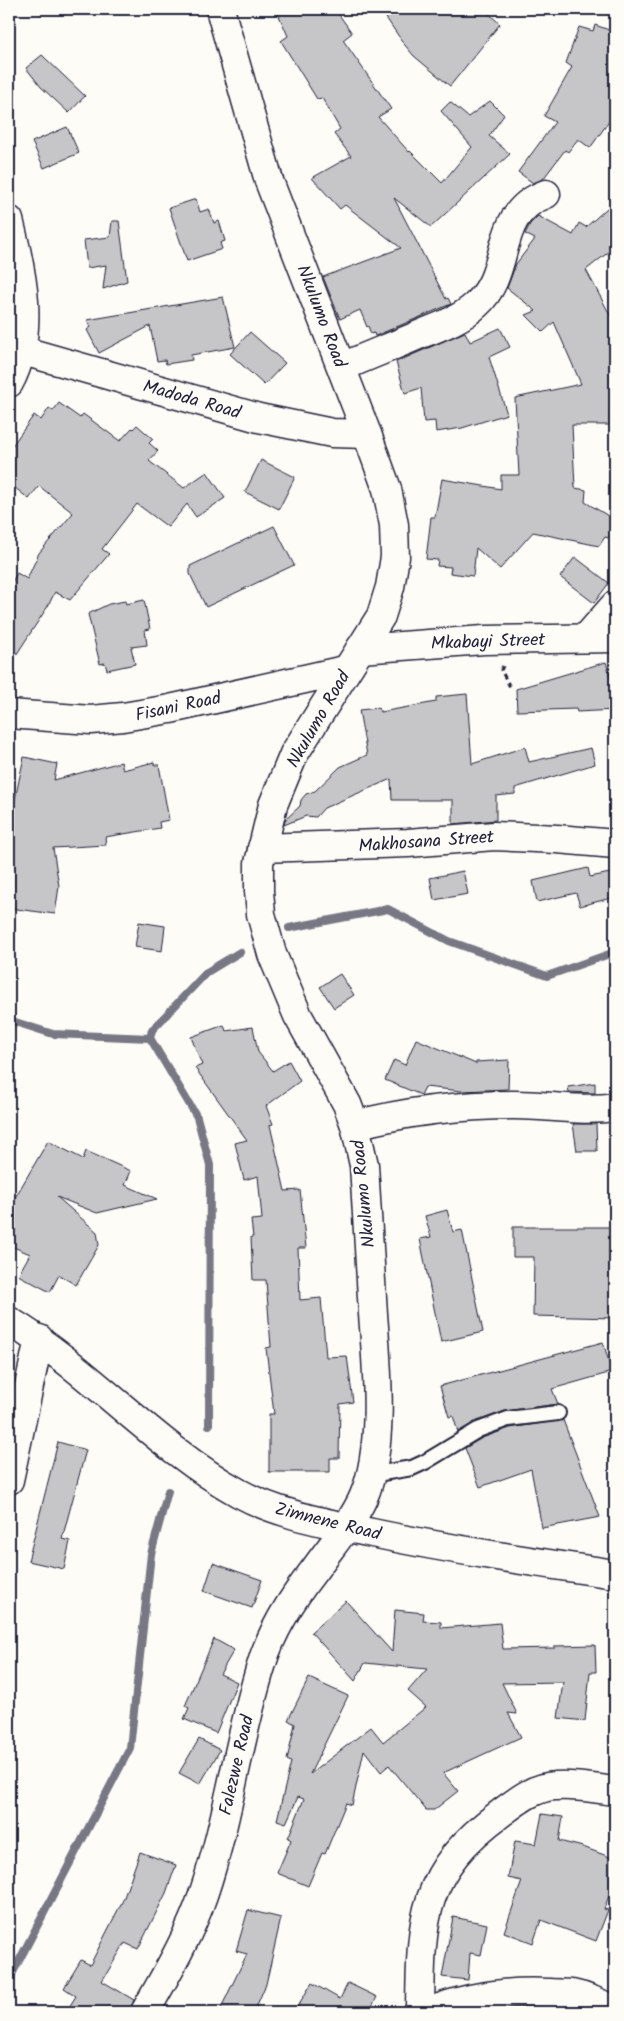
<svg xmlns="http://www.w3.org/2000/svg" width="624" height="2021" viewBox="0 0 624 2021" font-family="Kalam,sans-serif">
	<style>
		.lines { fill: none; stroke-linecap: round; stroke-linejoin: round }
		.stream { stroke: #787885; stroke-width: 8 }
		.building { fill: #c6c6c8; stroke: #22223b }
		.lane-casing { stroke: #22223b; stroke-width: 18 }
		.street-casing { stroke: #22223b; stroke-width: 31 }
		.path { stroke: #22223b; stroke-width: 3; stroke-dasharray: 5 4; stroke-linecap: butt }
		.lane { stroke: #fdfcf7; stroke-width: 14 }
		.street { stroke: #fdfcf7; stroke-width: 28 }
		.labels { text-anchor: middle; stroke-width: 4.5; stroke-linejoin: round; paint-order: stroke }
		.street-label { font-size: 18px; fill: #22223b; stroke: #fdfcf7 }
	</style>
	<rect width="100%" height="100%" fill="#fdfcf7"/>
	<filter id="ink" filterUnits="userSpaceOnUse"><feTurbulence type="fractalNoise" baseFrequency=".02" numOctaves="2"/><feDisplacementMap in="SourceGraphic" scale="10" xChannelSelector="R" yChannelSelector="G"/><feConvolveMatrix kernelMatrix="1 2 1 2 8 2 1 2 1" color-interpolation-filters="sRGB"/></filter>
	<g filter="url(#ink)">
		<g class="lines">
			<!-- stream -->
			<g class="stream">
				<polyline points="289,928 388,909 449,941 547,976 615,952"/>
				<polyline points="9,1020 53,1034 150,1038"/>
				<polyline points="209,1425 210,1165 197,1117 150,1038 152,1030 207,972 240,952"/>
				<polyline points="9,1980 130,1748 151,1554 168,1491"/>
			</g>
		</g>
		<!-- building -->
		<g class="building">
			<polygon points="276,9 335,9 352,33 343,40 391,109 378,117 409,152 410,151 442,183 472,147 441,111 450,102 468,117 490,101 504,115 489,136 510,154 431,227 394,198 446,299 448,298 451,304 375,336 374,333 371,334 368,326 367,327 360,310 340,319 323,277 401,248 345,205 340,209 312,178 351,156 334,134 340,129 322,98 317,99 281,41 288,36"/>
			<polygon points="380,9 484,9 500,24 450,86 414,56 404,44"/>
			<polygon points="595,25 615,32 615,113 590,148 578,139 568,152 565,150 543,179 533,183 518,172 555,122 544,116 572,67 566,63 579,27 593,31"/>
			<polygon points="42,55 85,96 69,113 41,87 26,68"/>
			<polygon points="67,127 79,153 44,168 32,142"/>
			<polygon points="196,199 200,212 209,209 214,223 219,221 225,241 220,243 222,249 187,261 169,208"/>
			<polygon points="615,201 615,247 586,270 615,324 615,411 610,411 610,425 572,425 575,488 586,490 585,502 615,520 615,525 608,538 605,537 599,546 533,532 500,569 476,548 473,576 450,573 451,567 437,566 438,560 426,559 431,517 435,517 442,479 501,489 501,475 519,475 515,398 581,384 554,322 543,332 526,315 536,311 507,288 516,264 535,239 525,234 530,224 538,216 573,235 579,223 586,227"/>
			<polygon points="112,221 119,221 127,281 103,289 106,265 87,268 84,240 110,237"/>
			<polygon points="223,297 235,347 191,355 192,360 166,364 165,360 157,361 150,326 99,353 87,330 91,327 87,320"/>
			<polygon points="500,328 510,347 489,357 507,414 462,428 436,432 435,421 424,422 421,388 405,393 396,362 465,332 470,342"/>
			<polygon points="250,332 285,363 264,385 230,354"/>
			<polygon points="59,403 80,418 83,414 120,441 132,428 133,429 137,425 153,439 149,443 158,451 149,461 184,488 207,472 225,498 196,517 187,504 168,527 137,504 102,549 109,554 70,600 55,592 48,606 9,666 9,587 17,573 27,579 39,553 73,513 39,486 29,499 9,483 9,450 34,415 41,420 49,408 53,411"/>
			<polygon points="261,460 295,477 279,509 245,492"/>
			<polygon points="274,526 294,565 206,607 190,574 190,566"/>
			<polygon points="575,557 609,583 594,603 560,577"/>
			<polygon points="144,600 150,629 145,630 147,645 131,647 135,664 107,670 105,663 100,664 88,614 109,604 125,601 126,604"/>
			<polygon points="606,662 615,694 615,710 577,712 576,709 517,711 516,689"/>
			<polygon points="467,694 472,764 525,747 529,762 591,748 595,764 515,788 515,794 496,796 496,820 453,824 453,800 392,800 391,779 324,808 316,817 306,816 284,825 285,820 300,806 301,800 306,794 315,791 340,767 367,755 359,710 378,708 381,712 436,702 436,697"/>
			<polygon points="24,757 57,764 54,780 121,762 123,770 154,762 155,765 159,765 169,820 159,822 160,828 105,837 106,845 53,848 59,886 55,914 9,908 9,827"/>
			<polygon points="588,868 590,877 615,872 615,897 580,906 576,893 537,902 533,881"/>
			<polygon points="463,871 468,894 434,900 430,878"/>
			<polygon points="139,922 165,926 162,951 135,947"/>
			<polygon points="340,974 354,995 334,1008 320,987"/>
			<polygon points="224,1025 226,1031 253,1027 258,1052 273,1071 289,1061 300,1081 266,1106 273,1124 270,1125 285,1191 300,1190 306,1248 298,1248 300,1300 321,1298 326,1357 347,1356 353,1402 340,1404 339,1458 330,1458 330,1472 269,1472 269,1414 274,1414 266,1348 271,1347 266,1280 253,1280 251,1237 253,1237 251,1220 262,1219 258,1176 244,1180 235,1143 247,1140 195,1068 202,1065 191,1037"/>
			<polygon points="416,1039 476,1064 476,1062 509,1060 508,1089 461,1091 425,1087 421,1095 385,1080 394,1060 405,1065"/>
			<polygon points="595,1083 595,1093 569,1092 568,1087"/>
			<polygon points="573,1124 596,1124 597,1151 577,1151"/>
			<polygon points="48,1141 83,1159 86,1151 131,1171 125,1185 157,1199 97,1213 57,1197 97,1232 99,1245 76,1285 59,1275 50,1292 18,1275 30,1254 9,1245 9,1208"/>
			<polygon points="447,1210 453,1232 462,1230 483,1332 441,1342 420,1239 431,1237 425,1216"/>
			<polygon points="513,1227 615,1227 615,1318 533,1316 534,1257 513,1257"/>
			<polygon points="603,1342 612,1372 552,1389 558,1404 505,1411 475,1422 458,1432 453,1416 449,1417 440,1386"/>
			<polygon points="563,1420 600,1517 542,1528 531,1469 480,1487 465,1448 482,1438 510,1428"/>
			<polygon points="58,1442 86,1450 62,1539 70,1541 64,1569 28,1561"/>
			<polygon points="213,1563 262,1580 252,1608 204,1591"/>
			<polygon points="346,1601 392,1652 395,1610 424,1613 423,1621 441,1622 441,1628 500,1623 503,1649 555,1648 555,1646 595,1645 596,1672 590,1672 585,1721 558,1718 563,1682 502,1683 517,1714 508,1713 521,1737 443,1773 458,1791 434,1810 426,1810 389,1765 381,1772 364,1750 352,1805 346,1803 325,1854 322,1853 308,1886 277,1873 291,1840 288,1838 304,1799 298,1797 286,1823 277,1820 291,1762 287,1760 295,1724 288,1720 309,1678 348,1696 310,1774 371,1727 383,1742 426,1707 408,1691 427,1669 365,1663 355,1681 311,1632"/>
			<polygon points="214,1639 234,1650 220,1674 237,1682 216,1733 184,1719 189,1708 185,1706"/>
			<polygon points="199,1739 220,1750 200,1784 179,1773"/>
			<polygon points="542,1814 563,1817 559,1841 583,1847 615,1859 615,1880 604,1909 608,1910 596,1941 541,1920 533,1943 504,1932 522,1881 508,1878 515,1841 536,1844"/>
			<polygon points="140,1852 176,1865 166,1893 138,1949 125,1943 102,1981 134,2000 129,2012 66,2012 76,1996 64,1988 81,1960 90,1965 123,1900"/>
			<polygon points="248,1910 281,1918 266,1984 254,2012 219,2012 247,1954 236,1951"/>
			<polygon points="453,1917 487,1924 481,1955 470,1953 468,1980 442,1977"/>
			<polygon points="312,1983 340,1999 348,1983 377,1997 369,2012 294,2012"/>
		</g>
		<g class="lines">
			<defs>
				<polyline id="lane" points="370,1475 412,1468 425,1462 478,1430 508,1419 558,1413"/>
				<g id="street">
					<path d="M 9,220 C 22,271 36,333 9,383"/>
					<polyline points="20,350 259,418 332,433 367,434"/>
					<path d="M 342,367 C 370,355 398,344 426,332 C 444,325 462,318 476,305 C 514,271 491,214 546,194"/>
					<polyline points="586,638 615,605"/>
					<polyline points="360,649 484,640 615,638"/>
					<polyline points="9,714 91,720 123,717 170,709 345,670"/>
					<polyline points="262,848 408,843 494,836 557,839 615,844"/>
					<path d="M 355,1125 C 408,1111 460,1105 515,1105 C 548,1105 582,1112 615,1107"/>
					<path d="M 9,1321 C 91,1370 154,1446 239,1493 C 279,1515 328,1523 372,1533 C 453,1550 534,1562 615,1574"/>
					<polyline points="9,1480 39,1339"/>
					<path d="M 145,2012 C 166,1975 189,1936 203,1895 C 229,1819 238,1739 262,1663 C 272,1630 294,1596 315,1569 C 332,1545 351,1524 363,1498 C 385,1449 377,1367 373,1314 C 370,1265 367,1215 364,1165 L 355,1125 L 347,1104 L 298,1016 L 272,954 L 261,914 L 259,891 L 259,863 L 273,805 L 294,754 L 381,616 L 390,587 L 395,557 L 394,525 L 387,489 L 367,434 L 269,181 L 220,9"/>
					<path d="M 420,2012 C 421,1920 420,1872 501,1813 C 517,1801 534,1787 555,1786 C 575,1784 595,1789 615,1791"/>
					<path d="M 429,2012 C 467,1996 508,1991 549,1993 C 557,1994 565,1993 572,1994 C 588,1997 601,2004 615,2011"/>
				</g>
			</defs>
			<!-- lane casing -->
			<use href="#lane" class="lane-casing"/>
			<!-- street casing -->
			<use href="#street" class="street-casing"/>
			<!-- path -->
			<polyline class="path" points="503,666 501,670 510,687"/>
			<!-- lane -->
			<use href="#lane" class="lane"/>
			<!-- street -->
			<use href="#street" class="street"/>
		</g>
	</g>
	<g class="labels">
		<!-- street labels -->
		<g class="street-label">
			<text transform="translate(322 316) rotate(69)" y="6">Nkulumo Road</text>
			<text transform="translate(192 399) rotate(16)" y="6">Madoda Road</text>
			<text transform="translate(488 641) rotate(-2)" y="6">Mkabayi Street</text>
			<text transform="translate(178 706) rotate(-12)" y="6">Fisani Road</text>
			<text transform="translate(318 719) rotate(-60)" y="6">Nkulumo Road</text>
			<text transform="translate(426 841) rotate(-4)" y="6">Makhosana Street</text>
			<text transform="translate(363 1194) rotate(-96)" y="6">Nkulumo Road</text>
			<text transform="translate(328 1521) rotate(14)" y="6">Zimnene Road</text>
			<text transform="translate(236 1765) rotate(-77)" y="6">Falezwe Road</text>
		</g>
	</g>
	<!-- margin -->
	<rect width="624" height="2021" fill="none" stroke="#fdfcf7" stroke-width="30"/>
	<rect x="15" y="15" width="594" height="1991" fill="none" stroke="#22223b" stroke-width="2" filter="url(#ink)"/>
</svg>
